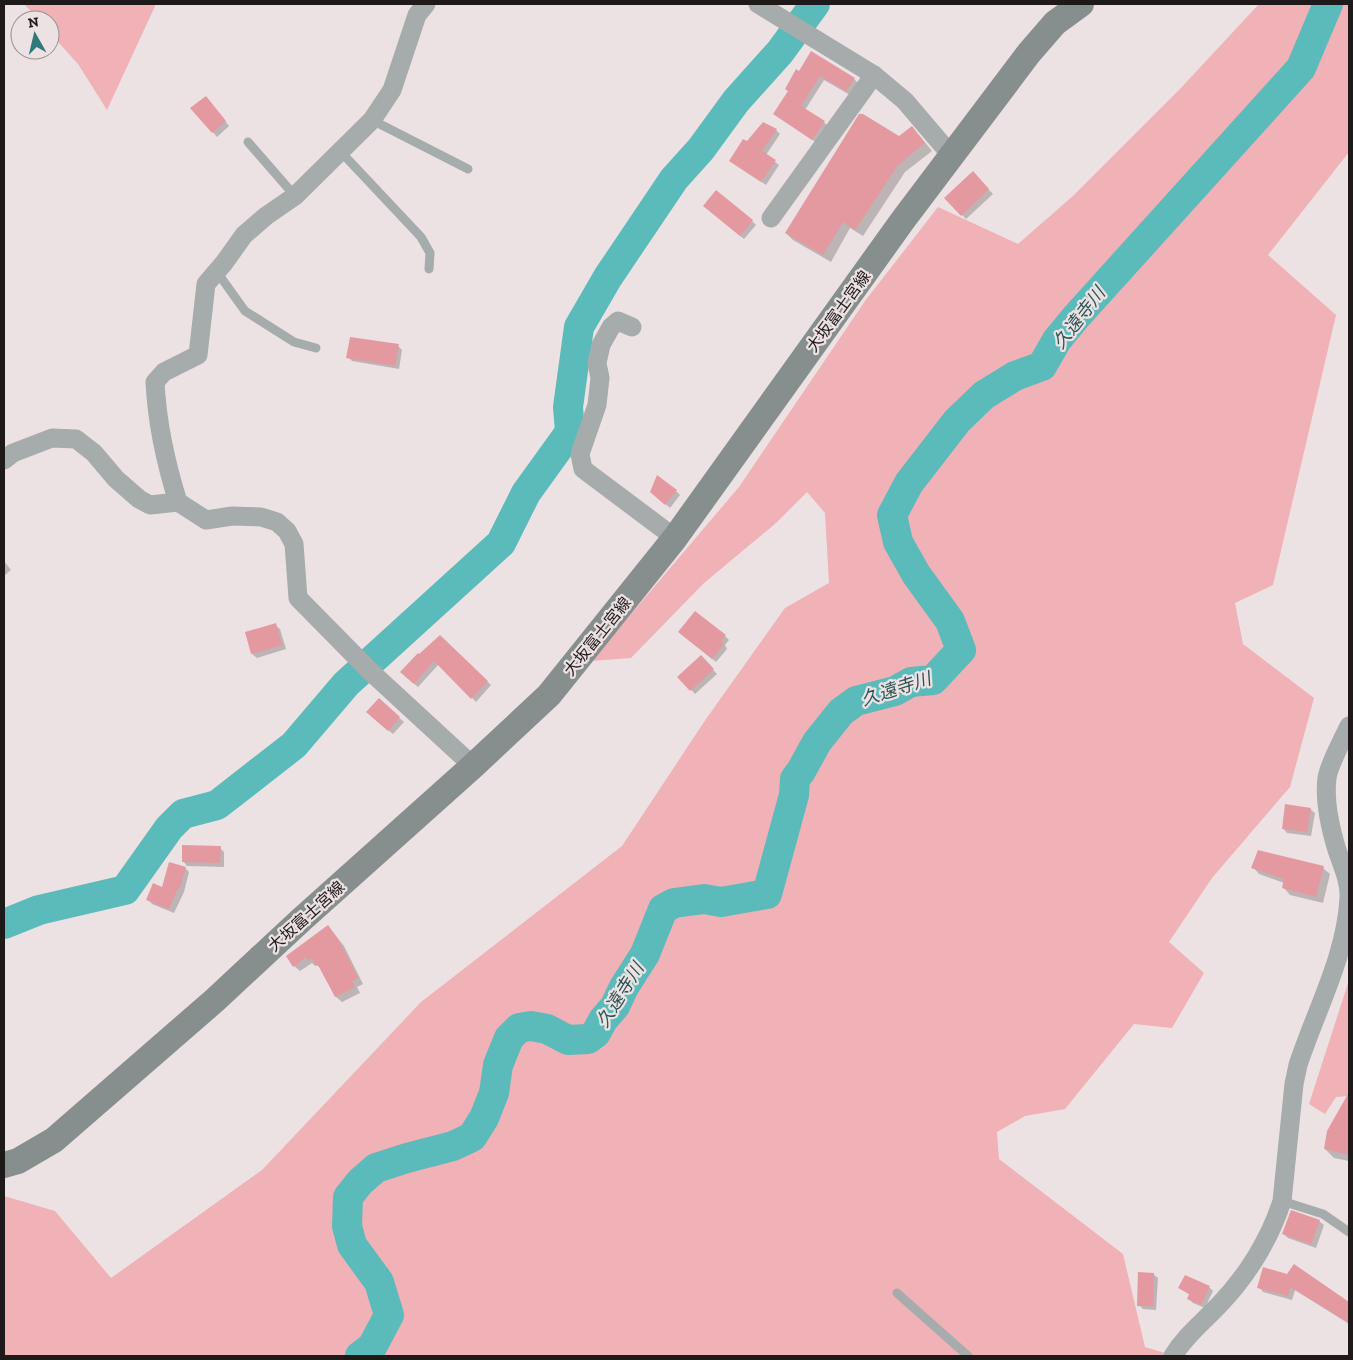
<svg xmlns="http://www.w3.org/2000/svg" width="1353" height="1360" viewBox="0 0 1353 1360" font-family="'Zilla Slab','Noto Sans JP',serif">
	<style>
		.green { fill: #f0b1b7 }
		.shadow { fill: #0003 }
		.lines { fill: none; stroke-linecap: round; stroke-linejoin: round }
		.river { stroke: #5bbbba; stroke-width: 30 }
		.building { fill: #e499a1 }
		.lane { stroke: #a6abab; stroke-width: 9 }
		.street { stroke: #a6abab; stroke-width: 19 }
		.secondary { stroke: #878f8e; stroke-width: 26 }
		.labels { text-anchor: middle; stroke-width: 4.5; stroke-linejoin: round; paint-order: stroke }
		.street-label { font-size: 16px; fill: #1e1a1a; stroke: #ede2e3 }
		.water-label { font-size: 18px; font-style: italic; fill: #295454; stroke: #ede2e3 }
	</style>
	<rect width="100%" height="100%" fill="#ede2e3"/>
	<!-- green -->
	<g class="green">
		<polygon points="24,4 156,4 107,110 78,64 50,33 50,20 39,20"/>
		<polygon points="1259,4 1349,4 1349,152 1268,255 1336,315 1273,585 1235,603 1243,644 1314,698 1290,787 1212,878 1169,942 1204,973 1172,1028 1134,1024 1065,1109 1025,1116 997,1132 999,1159 1123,1254 1145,1347 1175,1356 4,1356 4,1196 55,1211 111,1278 262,1170 421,1002 622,846 706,719 785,608 829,583 825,513 807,492 776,523 704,583 631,658 591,661 739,487 865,301 938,207 1018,244 1074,195 1179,90"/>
		<polygon points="1349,980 1349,1096 1336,1097 1325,1114 1309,1104"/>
	</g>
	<!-- shadow -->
	<g class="shadow">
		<polygon points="797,71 854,79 858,83 850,95 824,80 805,110 829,126 817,143 774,114 789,92"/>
		<polygon points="210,102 229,126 217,137 192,108"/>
		<polygon points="776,130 780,134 766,155 779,165 766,185 730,161"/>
		<polygon points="919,135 932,151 905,172 863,236 850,228 831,262 793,240 786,233 899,138"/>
		<polygon points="973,173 993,194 966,219 946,198"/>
		<polygon points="709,210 752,221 756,225 744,239"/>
		<polygon points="398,346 402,350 399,369 352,361 348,357"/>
		<polygon points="676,491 680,495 670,508 656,496"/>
		<polygon points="4,561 11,570 4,576"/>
		<polygon points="275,625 280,629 286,649 257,658 252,654 246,633"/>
		<polygon points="440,636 491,685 476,702 439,664 418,687 405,676"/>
		<polygon points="684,636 725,636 729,640 725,645 727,649 716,662"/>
		<polygon points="701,657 717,674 695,694 679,677"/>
		<polygon points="379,700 404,722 393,734 372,717"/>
		<polygon points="1310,809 1315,813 1311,836 1287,833 1283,828"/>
		<polygon points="220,848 224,852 224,867 187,866 183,861"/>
		<polygon points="1253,867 1323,868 1330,874 1323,903 1290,895 1284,888 1284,883 1259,874"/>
		<polygon points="185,868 189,872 184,892 174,913 152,904 148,899 163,889"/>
		<polygon points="328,926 344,946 363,984 357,987 360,993 342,1002 336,997 323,971 317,965 315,966 312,963 300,971 294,966"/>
		<polygon points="1347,1098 1349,1099 1349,1161 1334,1158 1325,1149"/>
		<polygon points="1319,1221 1324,1225 1316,1248 1288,1238 1284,1234"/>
		<polygon points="1294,1266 1349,1303 1349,1324 1295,1290 1292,1300 1263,1292 1259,1287 1288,1276"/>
		<polygon points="1153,1274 1158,1278 1156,1310 1143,1309 1139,1305"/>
		<polygon points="1209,1287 1213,1291 1205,1308 1193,1303 1188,1298 1190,1295 1180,1288"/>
	</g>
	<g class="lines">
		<!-- river -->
		<g class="river">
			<polyline points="4,924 39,910 125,890 169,828 183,814 217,805 294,745 346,684 501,543 526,493 570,432 568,407 579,327 608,277 674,179 701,149 736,101 780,52 815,4"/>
			<polyline points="360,1356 372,1347 389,1315 379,1282 352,1245 347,1226 348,1197 360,1182 376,1168 407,1158 453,1146 472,1137 484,1118 494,1093 498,1065 509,1038 519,1028 531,1026 547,1029 568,1040 588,1039 596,1033 603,1020 615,1006 624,987 645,954 663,909 674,903 704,899 721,902 767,894 794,795 795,779 801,771 817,742 841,712 856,701 895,691 911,682 933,680 961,650 950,621 916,574 898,542 892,515 909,483 957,421 984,395 1015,376 1042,366 1057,340 1076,317 1301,68 1328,4"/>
		</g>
	</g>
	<!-- building -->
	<g class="building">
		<polygon points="811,51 855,78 846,91 820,76 801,106 825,121 812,140 773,114 788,91 785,89 796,69 799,71"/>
		<polygon points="206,96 226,121 212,133 190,108"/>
		<polygon points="859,114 863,114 899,136 912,126 925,143 898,165 855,230 843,222 823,255 785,233"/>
		<polygon points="763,122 777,129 762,151 776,160 761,182 729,161 743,139 747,141"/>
		<polygon points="973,171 989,189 961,216 944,198"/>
		<polygon points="716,190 753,220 740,236 703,206"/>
		<polygon points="350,337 399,344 395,366 346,358"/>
		<polygon points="657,475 677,490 665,505 650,492"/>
		<polygon points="695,611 726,635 721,640 724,644 712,659 678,632"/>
		<polygon points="276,623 282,645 251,654 245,632"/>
		<polygon points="440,635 488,681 471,699 434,661 414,684 400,672 418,653 419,654"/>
		<polygon points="701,655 714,669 690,691 677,677"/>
		<polygon points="379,698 400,717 388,731 366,712"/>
		<polygon points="1285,804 1311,808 1307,832 1282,829"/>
		<polygon points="182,845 221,846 220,863 182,862"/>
		<polygon points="1258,850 1324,866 1316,897 1282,888 1284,879 1251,868"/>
		<polygon points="169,862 186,867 180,888 178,888 169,909 146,900 153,883 162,887"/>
		<polygon points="328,925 338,939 358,978 352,981 355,987 335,997 318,965 316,966 312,958 308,961 306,957 293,967 286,956"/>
		<polygon points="1349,1092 1349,1155 1324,1149 1327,1131"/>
		<polygon points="1291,1210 1320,1220 1311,1244 1282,1234"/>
		<polygon points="1294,1264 1349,1302 1349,1323 1290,1287 1288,1296 1257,1288 1263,1267 1287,1274"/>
		<polygon points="1138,1272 1154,1273 1153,1306 1137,1306"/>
		<polygon points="1185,1275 1210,1286 1201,1305 1187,1299 1189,1294 1178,1288"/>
	</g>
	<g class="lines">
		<!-- lane -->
		<g class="lane">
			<polyline points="372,120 468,169"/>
			<polyline points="248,142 295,196"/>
			<polyline points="341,152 421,237 430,253 429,269"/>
			<polyline points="217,272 245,311 294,342 316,348"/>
			<polyline points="1282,1201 1323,1214 1349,1232"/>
			<polyline points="897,1293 968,1356"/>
		</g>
		<!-- street -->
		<g class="street">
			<path d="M 426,4 L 417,15 L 392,90 L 372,120 L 295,196 L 266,216 L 244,235 L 224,263 L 206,284 L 198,355 L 164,372 L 155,382 C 157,422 166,464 178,502 L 206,520 L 232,516 L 261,517 L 277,522 L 287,531 L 294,544 L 298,598 L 371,672 L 473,766"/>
			<polyline points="758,4 874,75 905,101 951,155"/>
			<polyline points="771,218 874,75"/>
			<polyline points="632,327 618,321 611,327 601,345 597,363 600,378 597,405 580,454 583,469 675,538"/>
			<polyline points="4,460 13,453 52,438 76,439 94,453 116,479 139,499 150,505 178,502"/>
			<path d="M 1173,1356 C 1185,1336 1203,1322 1219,1305 C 1247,1276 1270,1239 1282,1201 L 1294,1084 L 1298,1065 C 1316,1010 1346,956 1349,898 C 1350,882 1342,865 1337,850 C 1330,827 1324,802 1327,778 C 1329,764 1343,739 1349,726"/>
		</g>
		<!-- secondary -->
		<polyline class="secondary" points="4,1165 18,1161 54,1140 215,1000 301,920 473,766 549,695 675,538 903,220 1029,53 1055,23 1081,4"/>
	</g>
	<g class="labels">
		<!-- street labels -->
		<g class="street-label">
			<text transform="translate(838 311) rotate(-54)" y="6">大坂富士宮線</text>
			<text transform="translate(597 636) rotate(-51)" y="6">大坂富士宮線</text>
			<text transform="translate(306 916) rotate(-42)" y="6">大坂富士宮線</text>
		</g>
		<!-- water labels -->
		<g class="water-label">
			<text transform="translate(1079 318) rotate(-52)" y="6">久遠寺川</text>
			<text transform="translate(896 689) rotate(-18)" y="6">久遠寺川</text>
			<text transform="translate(620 995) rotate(-58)" y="6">久遠寺川</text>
		</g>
	</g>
	<!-- border -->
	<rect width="1353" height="1360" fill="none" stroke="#1e1a1a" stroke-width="10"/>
	<!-- north arrow -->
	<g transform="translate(35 35) rotate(352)"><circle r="24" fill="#ede2e3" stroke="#9a9293"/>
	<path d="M0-4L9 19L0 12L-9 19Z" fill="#2f7978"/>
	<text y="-8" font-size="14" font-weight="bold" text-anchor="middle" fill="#1e1a1a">N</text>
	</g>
</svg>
